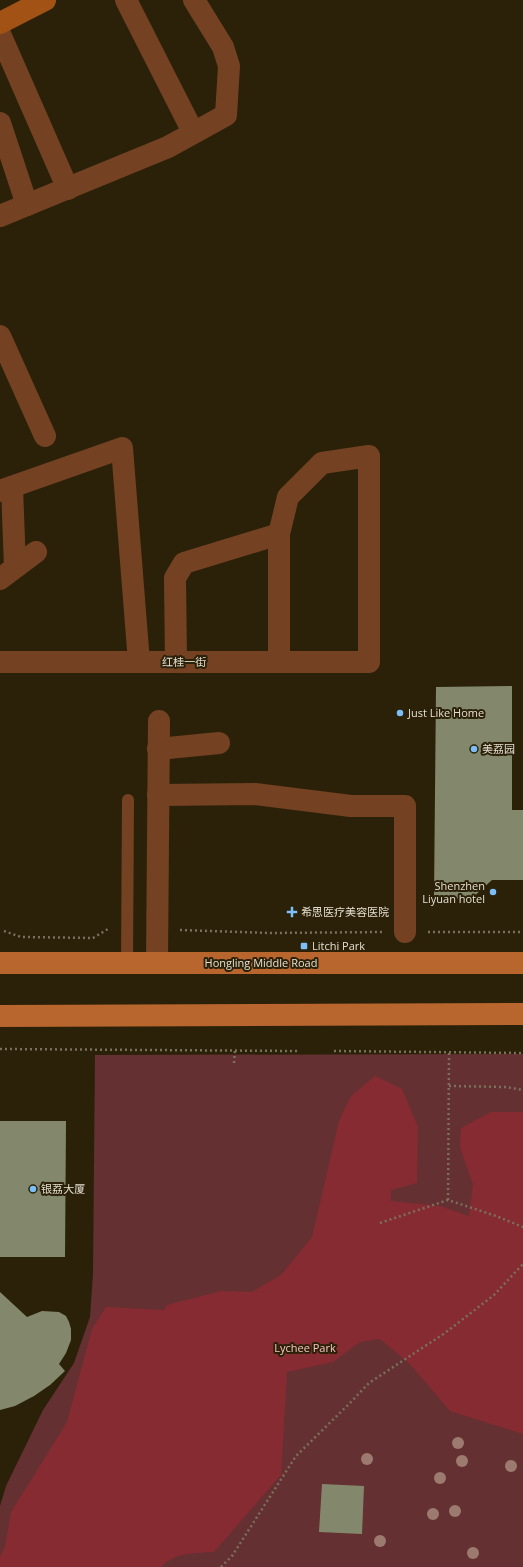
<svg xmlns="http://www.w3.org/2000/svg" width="523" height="1567" viewBox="0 0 523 1567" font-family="'Open Sans','Noto Sans SC',sans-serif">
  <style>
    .green { fill: #653032 }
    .forest { fill: #862b32 }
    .building { fill: #83886c }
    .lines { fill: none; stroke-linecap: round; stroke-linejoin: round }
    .path { stroke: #7a715d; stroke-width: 2.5; stroke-dasharray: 2 3; stroke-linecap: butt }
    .lane { stroke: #744222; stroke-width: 12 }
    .street { stroke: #744222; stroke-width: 22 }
    .secondary { stroke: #a25215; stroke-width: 22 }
    .primary { stroke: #b8662e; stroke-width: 22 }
    .tree { fill: #9c7a6f }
    .poi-dot { fill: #7bbef8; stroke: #2b2109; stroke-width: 1.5 }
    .labels { text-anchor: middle; stroke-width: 4; stroke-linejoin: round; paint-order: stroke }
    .street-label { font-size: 11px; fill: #e5ded0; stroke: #2b2109 }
    .poi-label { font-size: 11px; fill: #e5ded0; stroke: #2b2109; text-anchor: start }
    .park-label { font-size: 11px; fill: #f9c3c2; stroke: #2b2109 }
  </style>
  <rect width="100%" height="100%" fill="#2b2109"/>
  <polygon class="green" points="523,1054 523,1567 0,1567 0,1506 6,1486 43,1410 74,1363 90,1317 93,1274 95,1055"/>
  <path class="forest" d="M 375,1076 L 402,1089 L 418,1127 L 417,1183 L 391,1190 L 391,1201 L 440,1206 L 469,1216 L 473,1185 L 460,1147 L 461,1128 L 491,1112 L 523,1112 L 523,1434 L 450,1411 L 410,1364 L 380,1339 L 360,1342 L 333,1362 L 287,1372 L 281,1475 L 214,1552 C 195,1553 175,1552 161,1567 L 0,1567 L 0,1557 L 5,1547 L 11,1512 L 67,1422 L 92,1329 L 106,1307 L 164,1310 L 167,1305 L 221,1291 L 252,1292 L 281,1275 L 312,1237 L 339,1121 L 351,1096 Z"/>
  <g class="building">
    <polygon points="512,686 512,810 523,810 523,880 492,880 471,899 434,898 436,687"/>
    <polygon points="0,1121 66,1121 65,1257 0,1257"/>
    <polygon points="0,1292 27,1317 42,1311 59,1312 66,1316 69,1322 71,1329 71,1340 66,1353 59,1364 65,1371 50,1385 34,1396 15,1406 0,1410"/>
    <polygon points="322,1484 364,1486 362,1534 319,1532"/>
  </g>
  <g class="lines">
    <g class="path">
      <polyline points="180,930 269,933 383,932"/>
      <polyline points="4,931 21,937 93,938 108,929"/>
      <polyline points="428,932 523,932"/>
      <polyline points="0,1049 297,1051"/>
      <polyline points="334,1051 523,1053"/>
      <polyline points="234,1063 235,1050"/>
      <polyline points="449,1086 506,1087 523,1090"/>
      <polyline points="448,1200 449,1053"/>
      <polyline points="380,1223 448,1200 496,1216 523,1227"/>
      <polyline points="221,1567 232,1556 296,1456 349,1404 369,1383 445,1333 494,1295 523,1264"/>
    </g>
    <polyline class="lane" points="127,963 128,800"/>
    <g class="street">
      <polyline points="126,0 193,132"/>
      <polyline points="0,34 68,189"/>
      <polyline points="0,123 27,205"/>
      <polyline points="0,216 168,147 226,115 229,66 223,47 194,0"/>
      <polyline points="0,336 45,436"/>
      <polyline points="12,487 15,567"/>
      <polyline points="0,491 122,448 139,662"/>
      <polyline points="0,579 36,552"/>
      <polyline points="0,662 369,662 369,456 322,463 288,497 279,534 279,662"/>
      <polyline points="176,662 175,578 184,563 279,534"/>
      <polyline points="158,749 219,743"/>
      <polyline points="158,795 255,794 351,806 405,806 405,932"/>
      <polyline points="157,963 159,721"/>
    </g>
    <polyline class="secondary" points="0,23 45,0"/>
    <g class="primary">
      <polyline points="0,963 523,963"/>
      <polyline points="0,1016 523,1014"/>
    </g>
  </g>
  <g class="tree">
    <circle cx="458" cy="1443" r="6"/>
    <circle cx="367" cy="1459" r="6"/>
    <circle cx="462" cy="1461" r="6"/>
    <circle cx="511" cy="1466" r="6"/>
    <circle cx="440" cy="1478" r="6"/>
    <circle cx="455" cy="1511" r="6"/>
    <circle cx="433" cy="1514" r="6"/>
    <circle cx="380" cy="1541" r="6"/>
    <circle cx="473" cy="1553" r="6"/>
  </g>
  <g class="poi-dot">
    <circle cx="400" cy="713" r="4"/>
    <circle cx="474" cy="749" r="4"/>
    <circle cx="493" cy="892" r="4"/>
    <path d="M290 906h4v4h4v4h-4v4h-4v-4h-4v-4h4z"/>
    <rect x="300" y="942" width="8" height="8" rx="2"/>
    <circle cx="33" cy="1189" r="4"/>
  </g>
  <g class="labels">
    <g class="street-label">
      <text x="184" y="666">红桂一街</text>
      <text x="261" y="967">Hongling Middle Road</text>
    </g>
    <g class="poi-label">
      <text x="408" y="717">Just Like Home</text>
      <text x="482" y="753">美荔园</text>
      <text x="485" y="890" text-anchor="end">Shenzhen<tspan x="485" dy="13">Liyuan hotel</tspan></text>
      <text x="301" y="916">希思医疗美容医院</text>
      <text x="312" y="950">Litchi Park</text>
      <text x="41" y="1193">银荔大厦</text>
    </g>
    <g class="park-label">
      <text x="305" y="1352">Lychee Park</text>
    </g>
  </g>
</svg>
